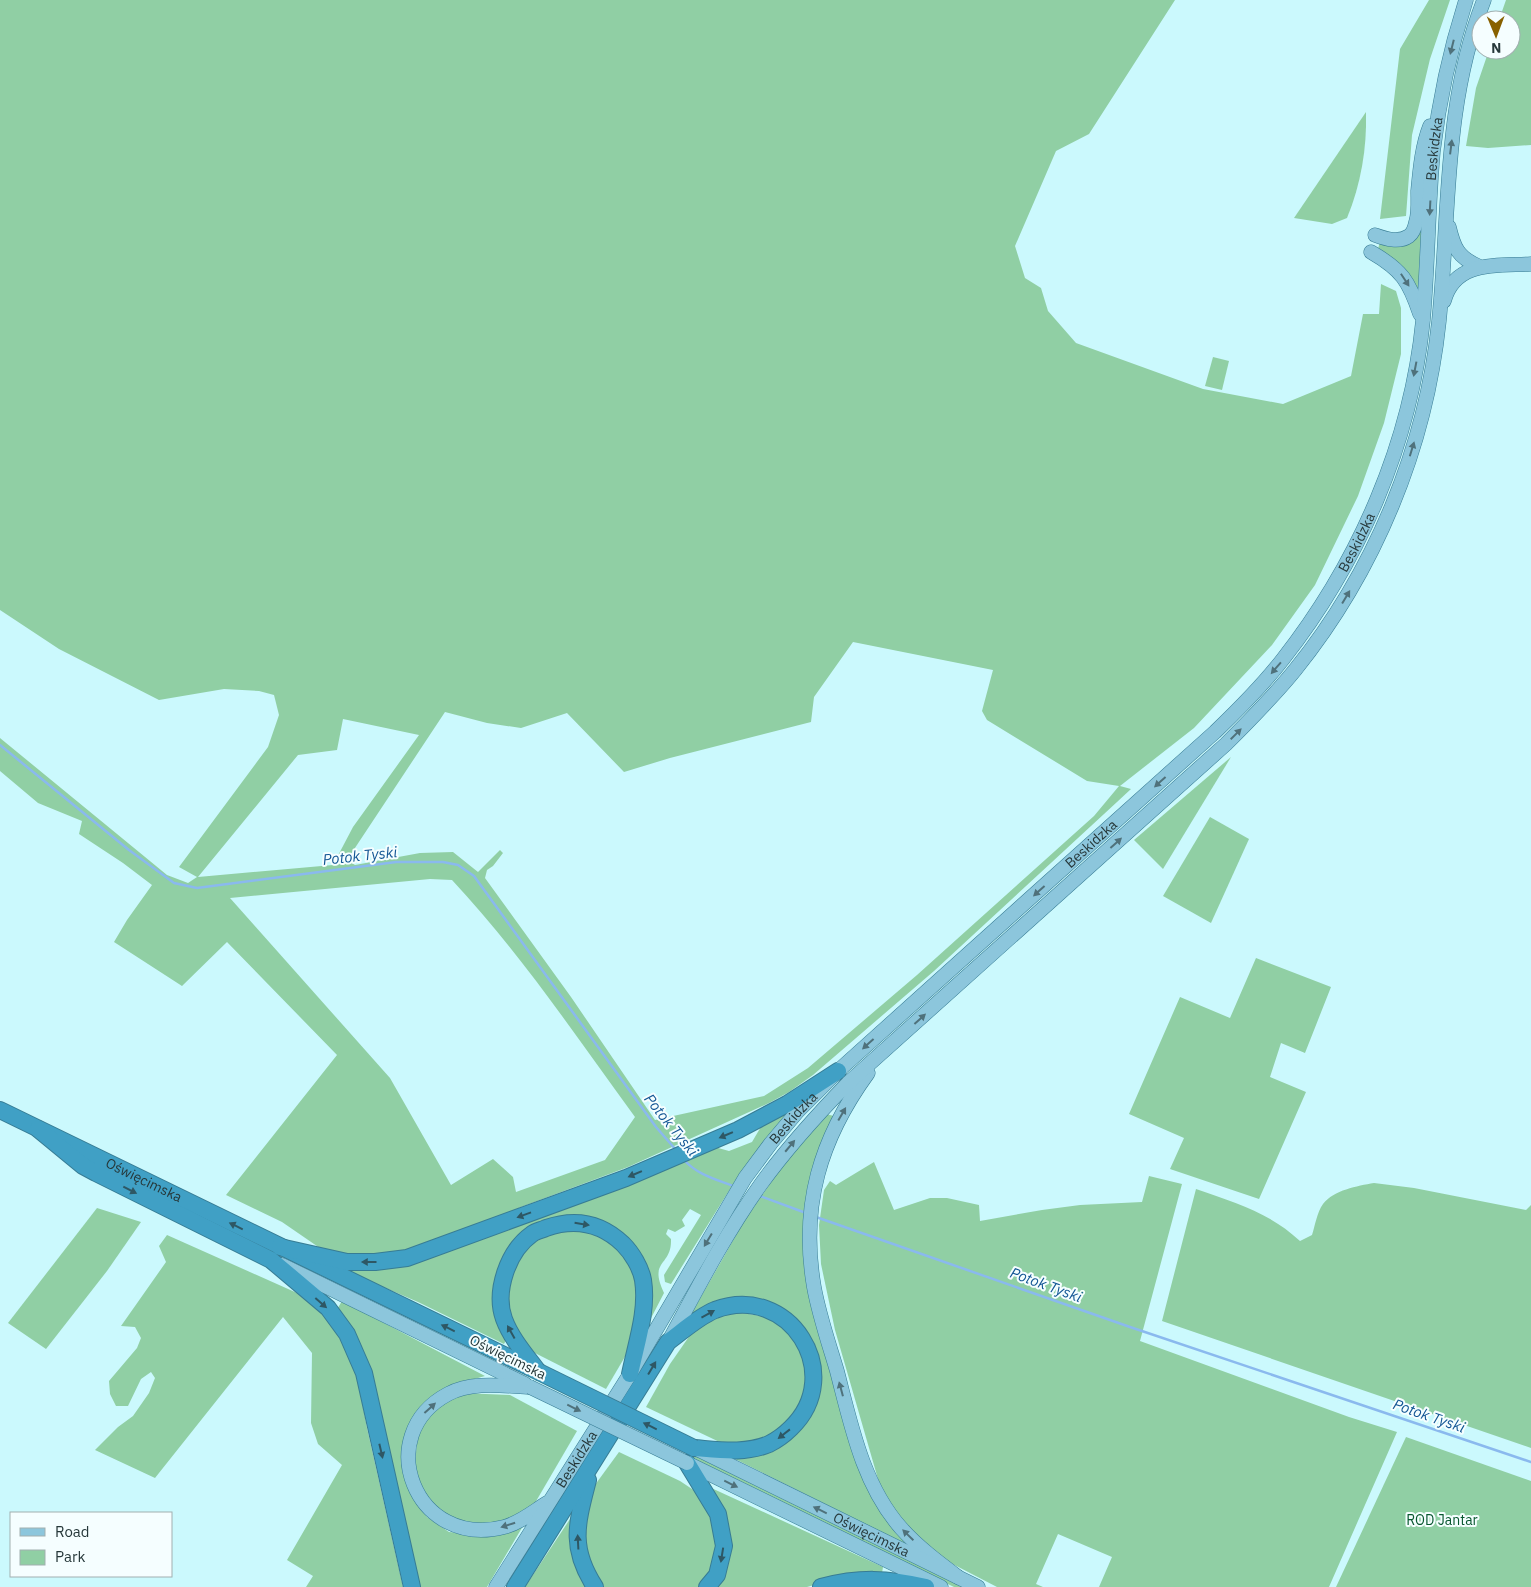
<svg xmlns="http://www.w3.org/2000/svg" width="1531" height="1587" viewBox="0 0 1531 1587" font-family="'IBM Plex Sans',sans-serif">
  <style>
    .green { fill: #90cfa4; fill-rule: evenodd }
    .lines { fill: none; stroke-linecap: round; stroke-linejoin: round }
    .stream { stroke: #8ab9ee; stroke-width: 2.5 }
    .primary-casing { stroke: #377c94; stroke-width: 15 }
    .highway-casing { stroke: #377c94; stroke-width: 18 }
    .primary { stroke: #8cc6dc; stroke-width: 14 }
    .highway { stroke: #40a0c5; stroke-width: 16 }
    .primary-bridge-casing { stroke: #377c94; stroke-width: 15; stroke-linecap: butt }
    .highway-bridge-casing { stroke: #377c94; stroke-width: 18; stroke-linecap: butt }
    .primary-bridge { stroke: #8cc6dc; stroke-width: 14 }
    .highway-bridge { stroke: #40a0c5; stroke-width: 16 }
    .oneway { fill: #4f717b }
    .oneway2 { fill: #2e5764 }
    .labels { text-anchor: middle; stroke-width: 4; stroke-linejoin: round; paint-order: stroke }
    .street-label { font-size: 14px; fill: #26383a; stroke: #f5feff }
    .park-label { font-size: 14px; fill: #08572f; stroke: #f5feff }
    .water-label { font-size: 15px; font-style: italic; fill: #115594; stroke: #f5feff }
  </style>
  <rect width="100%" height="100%" fill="#cbf9fd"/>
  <g class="green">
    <path d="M 0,0 L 1175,0 L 1089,134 L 1056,151 L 1015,246 L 1025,278 L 1041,288 L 1048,311 L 1076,343 L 1203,389 L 1283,404 L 1351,376 L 1363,314 L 1379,314 L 1381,284 L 1396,291 L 1401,308 L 1401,354 L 1384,423 L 1358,496 L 1315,585 L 1272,645 L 1194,728 L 1120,786 L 1131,789 L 1117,802 L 934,971 L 813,1075 L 789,1092 L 769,1103 L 628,1167 L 521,1207 L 460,1235 L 407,1254 L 330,1255 L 282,1222 L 226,1195 L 337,1055 L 227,942 L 182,986 L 114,942 L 127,920 L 152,885 L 123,863 L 79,834 L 82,821 L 38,803 L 0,771 L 0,738 L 167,875 L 188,883 L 197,877 L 179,867 L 268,747 L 279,715 L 274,695 L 259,691 L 224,689 L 159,700 L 59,649 L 0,610 ZM 853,642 L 993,670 L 982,711 L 987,720 L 1087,781 L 1119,786 L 1094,816 L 917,975 L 808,1068 L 764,1096 L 655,1120 L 571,997 L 485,878 L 487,870 L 493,866 L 503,853 L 500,850 L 478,872 L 453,852 L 420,853 L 355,865 L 347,860 L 445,712 L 487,723 L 521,728 L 567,713 L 624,772 L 670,758 L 811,722 L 814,697 ZM 343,719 L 419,735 L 353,827 L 333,865 L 198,877 L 298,755 L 337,750 ZM 430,879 L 452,880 C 520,953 576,1036 635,1117 L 605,1160 L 516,1192 L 513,1177 L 493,1159 L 451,1185 L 390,1078 L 230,898 Z"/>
    <polygon points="1429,0 1450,0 1430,59 1412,135 1406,216 1380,219 1400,49"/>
    <polygon points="1506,0 1531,0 1531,145 1488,148 1466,146 1476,88 1489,50 1511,50 1511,20 1499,20"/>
    <path d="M 1366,112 C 1367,148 1361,184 1347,218 L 1332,224 L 1294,218 Z"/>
    <polygon points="1423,224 1419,291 1416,291 1377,252 1380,242"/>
    <polygon points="1213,357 1229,361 1222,390 1205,386"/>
    <polygon points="1231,757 1163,869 1134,840"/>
    <polygon points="1210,817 1249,839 1211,923 1163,896"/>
    <polygon points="1256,958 1331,987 1305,1053 1281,1043 1270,1077 1306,1092 1259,1199 1170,1169 1184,1138 1129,1114 1180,997 1230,1018"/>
    <path d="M 791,1110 L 735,1181 L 671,1284 L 665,1282 L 664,1275 L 701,1215 L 690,1209 L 682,1220 L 685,1226 L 675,1232 L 668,1229 L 666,1234 L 671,1239 C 672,1267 648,1259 664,1293 L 649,1322 L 646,1267 L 583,1218 L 508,1252 L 507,1338 L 504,1344 L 418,1302 L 323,1261 L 383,1265 L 711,1146 L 729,1151 L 752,1142 L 762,1125 Z"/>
    <polygon points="826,1114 834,1116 804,1243 884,1514 907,1545 731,1457 808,1419 803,1331 746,1300 689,1318 743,1223 794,1149"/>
    <polygon points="874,1162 894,1210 930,1198 947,1198 979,1205 980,1221 1042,1210 1080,1205 1142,1202 1149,1176 1182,1184 1140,1341 1349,1417 1397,1432 1329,1587 1099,1587 1112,1557 1058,1534 1036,1584 1043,1587 997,1587 941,1558 917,1538 896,1512 880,1486 835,1330 821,1264 819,1225 824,1190 830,1181 836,1185"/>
    <path d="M 1374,1183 L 1414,1188 L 1526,1210 L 1531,1205 L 1531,1448 L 1162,1321 L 1196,1189 C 1235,1203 1269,1212 1300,1241 L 1312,1235 C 1315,1226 1317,1212 1323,1204 C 1334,1190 1357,1186 1374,1183 Z"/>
    <polygon points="97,1208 141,1222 107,1271 46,1349 8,1323"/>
    <polygon points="566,1229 595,1231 617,1245 639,1280 635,1328 626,1355 606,1389 531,1351 514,1332 507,1308 507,1281 520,1253 541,1235"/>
    <polygon points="167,1235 306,1297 323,1315 344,1344 357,1375 367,1428 403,1587 306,1587 313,1576 287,1560 342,1465 318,1444 311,1423 312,1353 283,1317 155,1478 95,1450 118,1427 133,1416 149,1393 155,1378 151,1372 141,1379 128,1406 116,1406 110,1394 109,1381 137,1348 141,1338 135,1327 121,1326 166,1262 159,1246"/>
    <polygon points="342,1301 485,1376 464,1382 415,1416 412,1493 427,1517 449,1532 486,1536 523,1526 487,1587 416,1587 398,1498 336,1311"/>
    <polygon points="730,1311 780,1319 809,1363 803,1407 771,1439 730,1447 646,1407 670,1364 695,1328"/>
    <polygon points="461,1393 510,1395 577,1431 535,1503 517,1516 491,1525 464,1524 436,1508 424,1492 414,1470 419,1427 437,1406"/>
    <polygon points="1406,1437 1531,1481 1531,1587 1336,1587"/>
    <polygon points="619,1452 680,1481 695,1491 709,1508 719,1549 714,1570 701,1587 601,1587 582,1553 582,1526 592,1489"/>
    <polygon points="692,1454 966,1587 954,1587 689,1458"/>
    <polygon points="707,1486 883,1567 882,1573 835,1579 807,1587 712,1587 723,1574"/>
    <polygon points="572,1516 588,1587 525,1587"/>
  </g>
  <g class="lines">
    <g class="stream">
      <polyline points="0,745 129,850 174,883 197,888 396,862 443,862 458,865 474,876 656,1127 676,1150"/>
      <path d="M 684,1160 C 698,1175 715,1179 733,1186"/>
      <polyline points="760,1196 806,1213"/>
      <polyline points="816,1217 1130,1327 1531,1462"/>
    </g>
    <g class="primary-casing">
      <g id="primary">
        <path d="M 1449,227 C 1454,248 1458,257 1478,266"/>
        <path d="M 1375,235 C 1386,239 1399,243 1409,236 C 1413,233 1415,227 1416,222 C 1419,213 1418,201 1418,191 C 1420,170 1422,146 1430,126"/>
        <path d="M 1371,252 C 1402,270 1409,281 1420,314"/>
        <path d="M 1444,301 C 1455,260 1497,266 1531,264"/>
        <path d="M 868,1073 C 820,1139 800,1206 814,1287 C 819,1315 829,1344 837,1371 C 851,1425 863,1485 901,1528 C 918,1547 938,1562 958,1577"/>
        <polyline points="282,1265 525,1384"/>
        <path d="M 670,1339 C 698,1287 726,1233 761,1184 C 787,1148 817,1115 848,1083 L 1226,744 C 1250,720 1274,696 1295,670 C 1375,571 1426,447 1439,321 C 1450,212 1443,105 1484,0"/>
        <path d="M 530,1387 C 504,1386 472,1381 448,1394 C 371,1435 415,1550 504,1527 C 520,1523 534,1511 547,1503"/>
        <path id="s1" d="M 699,1450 L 978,1587"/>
        <polyline points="687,1463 941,1587"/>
        <path id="s2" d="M 496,1587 L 630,1374 L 745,1178 L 771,1143 L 798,1111 L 838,1071 L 1215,732 C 1239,709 1263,685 1283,659 C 1359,562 1411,443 1423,320 C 1428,264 1428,208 1433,152 C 1439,100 1450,50 1466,0"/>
      </g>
    </g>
    <g class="highway-casing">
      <g id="highway">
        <path id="s3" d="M 0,1110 L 539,1372"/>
        <polyline points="38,1129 83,1166 96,1173 271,1260 328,1308 347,1334 364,1373 412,1587"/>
        <polyline points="280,1247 347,1262 375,1262 407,1258 626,1178 738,1130 787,1104 838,1071"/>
        <path d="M 537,1370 C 525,1354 511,1338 504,1319 C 494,1291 508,1251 532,1234 C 536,1231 542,1230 546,1228 C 575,1218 601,1223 623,1244 C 632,1253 641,1268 643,1280 C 648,1311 636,1344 630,1374"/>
        <polyline points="687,1463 718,1514 724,1546 717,1575 707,1587"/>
        <path d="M 588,1480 C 577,1523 569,1547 595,1587"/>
        <path d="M 515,1587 L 668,1342 C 683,1331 698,1317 715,1310 C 789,1282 847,1374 791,1428 C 785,1434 777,1440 769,1444 C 745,1454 720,1450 694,1448"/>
        <path d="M 821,1587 C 859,1577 888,1578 926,1587"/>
      </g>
    </g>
    <use href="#primary" class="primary"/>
    <use href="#highway" class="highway"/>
    <g class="primary-bridge-casing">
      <polyline id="primary-bridge" points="530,1387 687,1463"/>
    </g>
    <g class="highway-bridge-casing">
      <polyline id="highway-bridge" points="539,1372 694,1448"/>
    </g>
    <use href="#primary-bridge" class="primary-bridge"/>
    <use href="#highway-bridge" class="highway-bridge"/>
  </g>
  <defs><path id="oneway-solid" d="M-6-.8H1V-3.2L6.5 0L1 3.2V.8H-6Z" transform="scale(1.25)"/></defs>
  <g class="oneway">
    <use href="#oneway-solid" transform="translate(1452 47) rotate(104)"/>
    <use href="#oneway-solid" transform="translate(1451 147) rotate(-83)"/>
    <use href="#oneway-solid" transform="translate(1430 208) rotate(93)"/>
    <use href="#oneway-solid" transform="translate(1405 280) rotate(57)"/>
    <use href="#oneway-solid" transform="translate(1415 369) rotate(101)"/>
    <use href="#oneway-solid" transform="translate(1412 449) rotate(-73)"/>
    <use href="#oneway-solid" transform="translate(1346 597) rotate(-59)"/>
    <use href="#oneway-solid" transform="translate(1276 668) rotate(131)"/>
    <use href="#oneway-solid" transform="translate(1236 734) rotate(-45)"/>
    <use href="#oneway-solid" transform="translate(1160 782) rotate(138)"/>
    <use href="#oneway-solid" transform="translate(1116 843) rotate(-42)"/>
    <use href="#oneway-solid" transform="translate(1039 891) rotate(138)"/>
    <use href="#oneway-solid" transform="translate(920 1019) rotate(-42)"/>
    <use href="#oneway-solid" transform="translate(868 1044) rotate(138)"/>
    <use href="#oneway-solid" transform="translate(842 1114) rotate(-60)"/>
    <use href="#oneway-solid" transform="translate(790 1146) rotate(-50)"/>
    <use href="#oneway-solid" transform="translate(708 1240) rotate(121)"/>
    <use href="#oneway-solid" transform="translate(841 1389) rotate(-105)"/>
    <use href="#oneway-solid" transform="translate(430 1408) rotate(-42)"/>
    <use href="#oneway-solid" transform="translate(574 1408) rotate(26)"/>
    <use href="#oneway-solid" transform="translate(731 1484) rotate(26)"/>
    <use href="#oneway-solid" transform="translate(820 1510) rotate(-154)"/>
    <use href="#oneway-solid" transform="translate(508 1525) rotate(162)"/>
    <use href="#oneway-solid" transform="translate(908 1535) rotate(-136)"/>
  </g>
  <g class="oneway2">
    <use href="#oneway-solid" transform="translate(726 1135) rotate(157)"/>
    <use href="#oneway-solid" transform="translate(635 1174) rotate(157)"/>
    <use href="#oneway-solid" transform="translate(130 1190) rotate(27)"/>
    <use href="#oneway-solid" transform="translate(524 1215) rotate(160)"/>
    <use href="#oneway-solid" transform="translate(582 1224) rotate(9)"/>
    <use href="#oneway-solid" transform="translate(236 1226) rotate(-154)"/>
    <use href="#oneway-solid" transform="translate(369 1262) rotate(180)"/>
    <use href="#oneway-solid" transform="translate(321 1303) rotate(41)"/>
    <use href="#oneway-solid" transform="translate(708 1314) rotate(-29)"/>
    <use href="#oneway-solid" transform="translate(448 1328) rotate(-154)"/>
    <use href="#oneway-solid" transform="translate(511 1332) rotate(-119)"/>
    <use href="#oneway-solid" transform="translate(652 1368) rotate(-59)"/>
    <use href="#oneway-solid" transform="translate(650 1426) rotate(-154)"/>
    <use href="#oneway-solid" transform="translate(784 1434) rotate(142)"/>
    <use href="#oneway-solid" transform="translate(381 1451) rotate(77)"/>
    <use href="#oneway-solid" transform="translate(578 1542) rotate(-93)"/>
    <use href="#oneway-solid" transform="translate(722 1555) rotate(99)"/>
  </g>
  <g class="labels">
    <g class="street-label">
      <text dy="5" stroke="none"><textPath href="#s2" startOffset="1771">Beskidzka</textPath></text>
      <text dy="5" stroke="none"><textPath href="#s2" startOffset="1366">Beskidzka</textPath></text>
      <text dy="5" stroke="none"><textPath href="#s2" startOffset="961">Beskidzka</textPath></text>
      <text dy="5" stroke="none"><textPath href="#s2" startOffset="556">Beskidzka</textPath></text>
      <text dy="5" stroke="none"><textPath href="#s3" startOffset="160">Oświęcimska</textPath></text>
      <text transform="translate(508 1357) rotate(26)" y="5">Oświęcimska</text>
      <text dy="5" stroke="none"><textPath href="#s2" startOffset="151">Beskidzka</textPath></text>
      <text dy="5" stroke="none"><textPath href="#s1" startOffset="192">Oświęcimska</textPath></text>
    </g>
    <g class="park-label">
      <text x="1442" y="1525">ROD Jantar</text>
    </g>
    <g class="water-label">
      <text transform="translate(360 856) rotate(-6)" y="5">Potok Tyski</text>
      <text transform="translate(671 1125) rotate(51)" y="5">Potok Tyski</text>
      <text transform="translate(1046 1285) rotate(20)" y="5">Potok Tyski</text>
      <text transform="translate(1429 1416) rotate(19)" y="5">Potok Tyski</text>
    </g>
  </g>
  <rect x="10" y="1512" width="162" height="65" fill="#f5feff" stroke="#a2afb0"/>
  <rect x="20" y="1528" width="25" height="8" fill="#8cc6dc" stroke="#a2afb0"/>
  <text x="55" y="1537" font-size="15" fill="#26383a">Road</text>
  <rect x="20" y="1550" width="25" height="15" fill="#90cfa4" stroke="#a2afb0"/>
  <text x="55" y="1562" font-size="15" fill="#26383a">Park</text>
  <g transform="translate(1496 35) rotate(179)"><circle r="24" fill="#f5feff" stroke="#a2afb0"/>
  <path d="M0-4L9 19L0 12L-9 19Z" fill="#886100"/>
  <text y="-8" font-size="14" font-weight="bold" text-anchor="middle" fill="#26383a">N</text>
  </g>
</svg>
